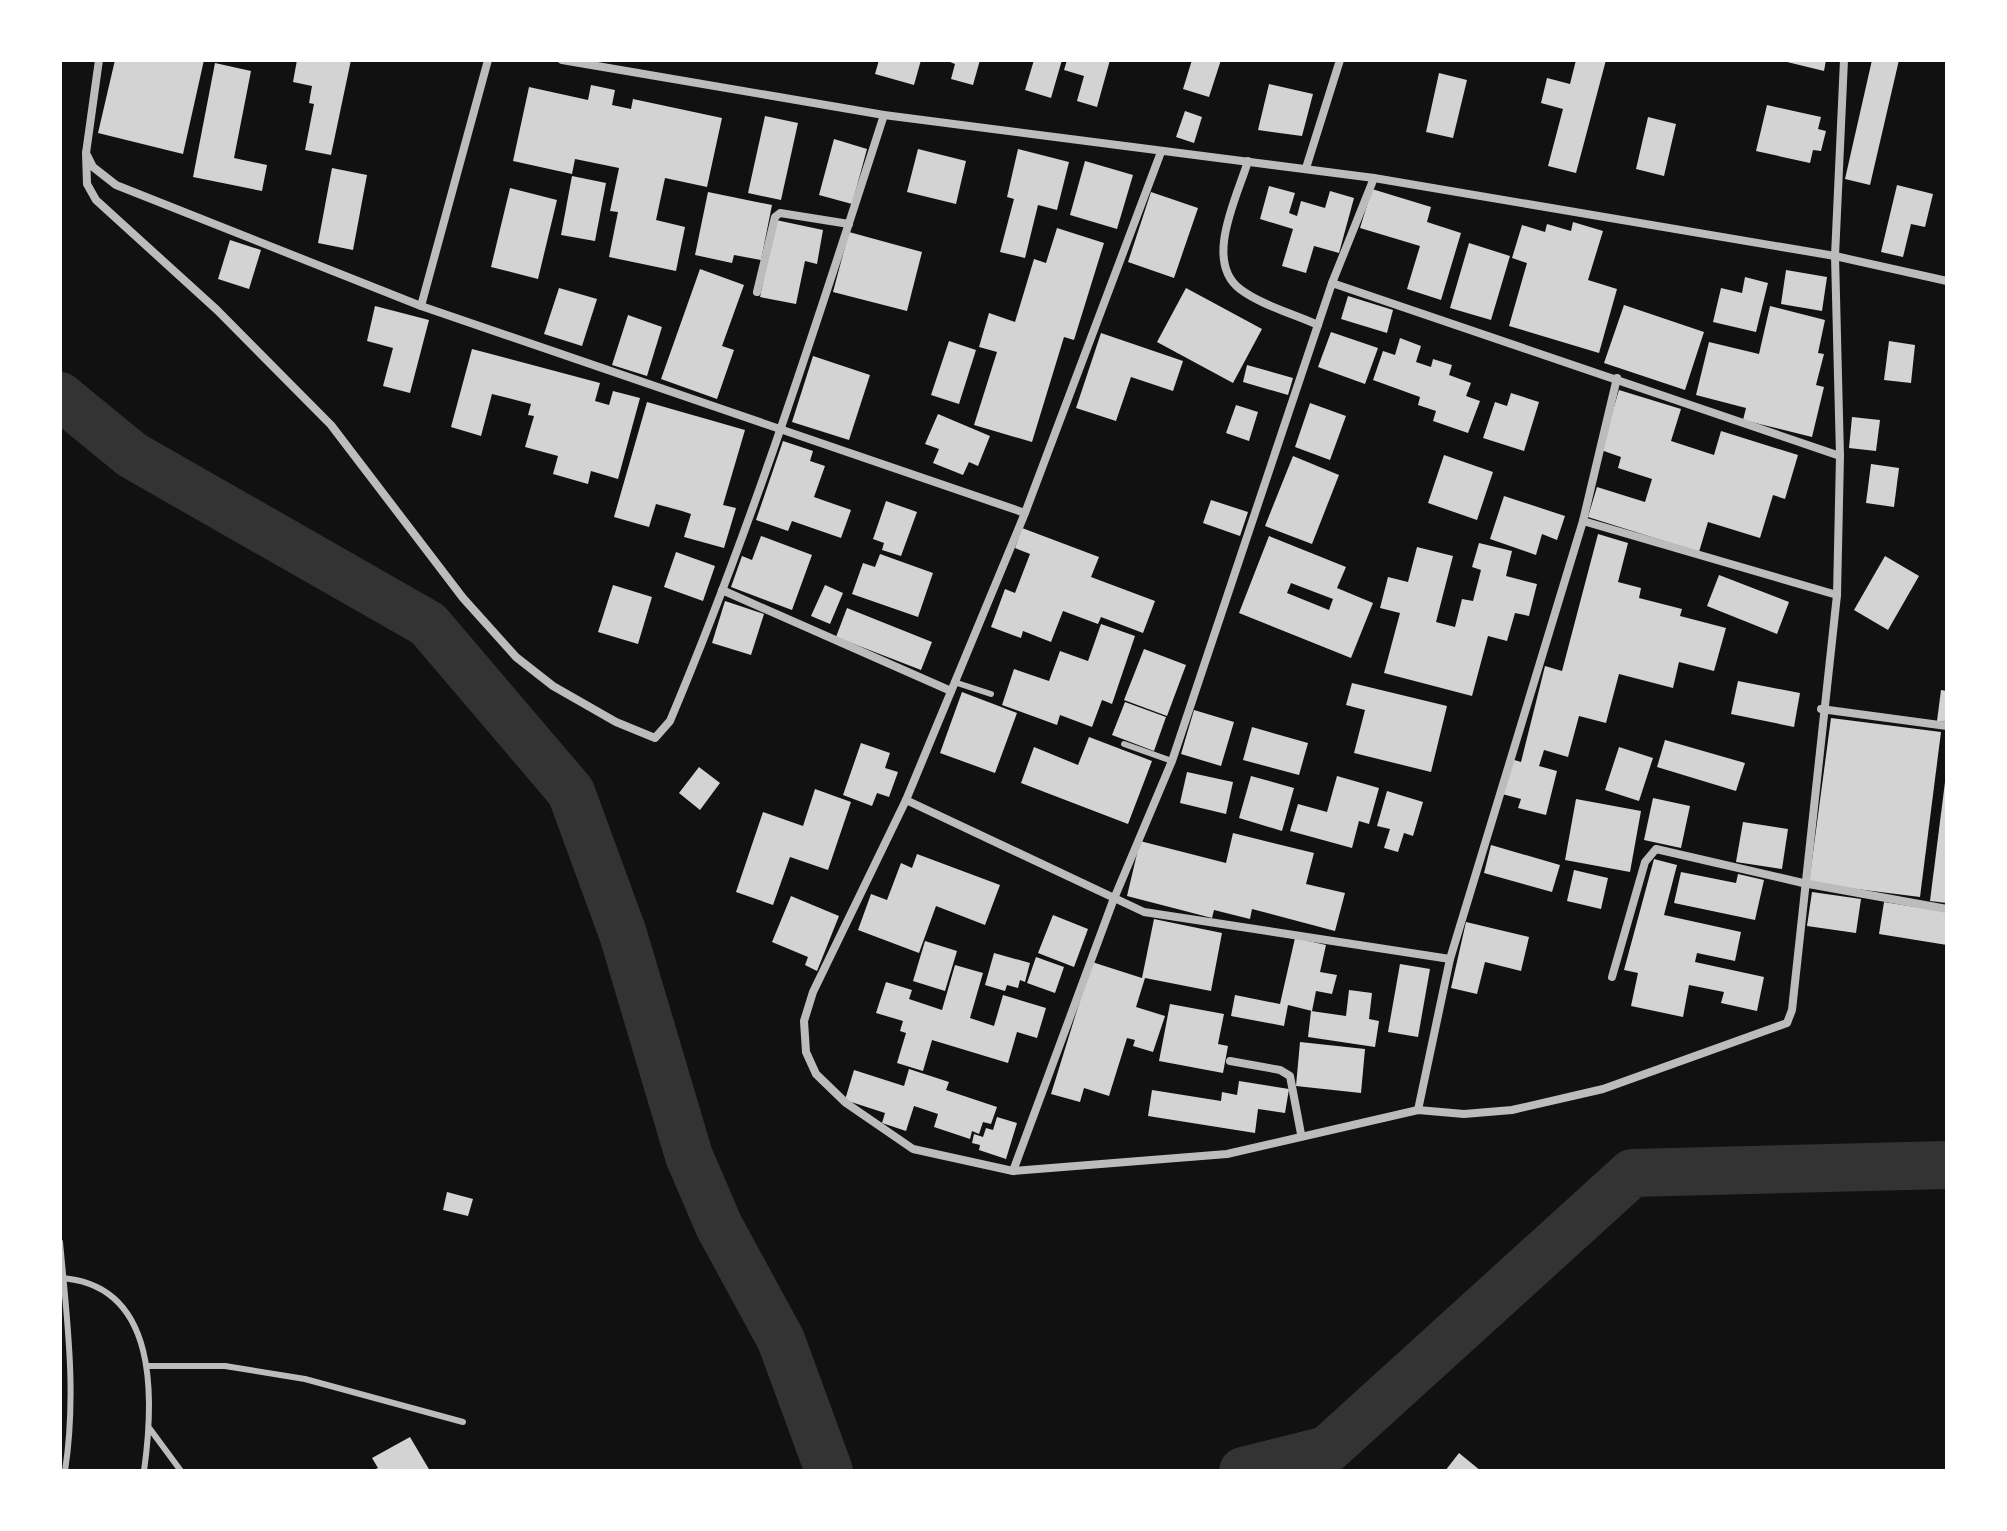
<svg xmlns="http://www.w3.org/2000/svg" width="2007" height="1531" viewBox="0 0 2007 1531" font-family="Arial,sans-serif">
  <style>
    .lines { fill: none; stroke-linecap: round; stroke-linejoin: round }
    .river { stroke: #333; stroke-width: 48 }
    .building { fill: #d3d3d3; fill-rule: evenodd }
    .service { stroke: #bcbcbc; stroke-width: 6 }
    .minor { stroke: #bcbcbc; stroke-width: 8 }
  </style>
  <rect width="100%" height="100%" fill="#111"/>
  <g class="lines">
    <g class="river">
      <polyline points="60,396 132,455 428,624 571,792 623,934 689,1156 719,1226 781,1340 829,1471"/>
      <polyline points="1243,1471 1327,1450 1632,1173 1947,1165"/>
    </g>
  </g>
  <g class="building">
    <polygon points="115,60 204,60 183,154 98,133"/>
    <polygon points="297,60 351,60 331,155 305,150 314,104 309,103 312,86 293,82"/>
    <polygon points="879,60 921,60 914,85 875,74"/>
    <polygon points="945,60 980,60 973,85 951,79 955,64"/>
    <polygon points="1034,60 1062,60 1051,98 1025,90"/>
    <polygon points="1067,60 1110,60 1097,107 1077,101 1084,76 1064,70"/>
    <polygon points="1192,60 1221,60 1209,97 1183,89"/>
    <polygon points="1576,60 1606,60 1576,173 1548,166 1563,109 1541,103 1547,78 1570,84"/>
    <polygon points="1779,60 1826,60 1824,71"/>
    <polygon points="1872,60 1899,60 1870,185 1845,179"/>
    <polygon points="215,63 251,71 234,158 267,165 262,191 193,177"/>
    <polygon points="1439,73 1467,80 1453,138 1426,132"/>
    <polygon points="1269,84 1313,94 1302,136 1258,130"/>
    <polygon points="591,85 615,90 612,105 631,109 633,99 722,118 707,187 665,178 656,220 685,227 676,271 609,257 618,212 610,211 619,168 575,159 572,174 513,161 529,87 588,100"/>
    <polygon points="1767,105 1821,117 1818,129 1826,131 1821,151 1813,150 1810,163 1756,151"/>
    <polygon points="1185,111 1202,117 1194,143 1176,137"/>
    <polygon points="765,116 798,123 781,200 748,193"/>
    <polygon points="1648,117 1676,124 1664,176 1636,169"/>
    <polygon points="834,139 867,149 852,204 819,195"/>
    <polygon points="918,149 966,161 956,204 907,192"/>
    <polygon points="1018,149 1069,162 1057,210 1038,205 1025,258 1000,252 1014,199 1007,197"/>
    <polygon points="1085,161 1133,175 1117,229 1070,215"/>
    <polygon points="332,168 367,175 353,250 318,243"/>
    <polygon points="572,176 606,183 595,241 561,235"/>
    <polygon points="1897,185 1933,194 1925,227 1911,224 1903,257 1881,252"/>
    <polygon points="1269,186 1295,193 1289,213 1297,216 1301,201 1325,208 1330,191 1354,198 1339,253 1314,246 1306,273 1282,266 1293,229 1260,219"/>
    <polygon points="510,188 557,200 538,279 491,267"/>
    <polygon points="1372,189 1431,207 1427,222 1461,233 1441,300 1407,289 1420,246 1360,228"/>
    <polygon points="708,192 772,205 761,260 734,255 732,263 695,255"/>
    <polygon points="1151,192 1198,208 1174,278 1128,262"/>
    <polygon points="776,220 823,230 817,264 805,261 796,304 760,297"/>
    <polygon points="1573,222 1603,231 1588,280 1617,289 1599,353 1509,326 1527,263 1512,258 1522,225 1545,232 1547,224 1571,231"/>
    <polygon points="1057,228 1104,243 1074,340 1064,337 1032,442 974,425 997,352 979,347 989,313 1015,322 1034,259 1046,263"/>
    <polygon points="849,232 922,252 907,311 833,292"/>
    <polygon points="230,240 261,250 249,289 218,279"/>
    <polygon points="1469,243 1510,256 1491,320 1450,308"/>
    <polygon points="700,269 744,285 722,346 734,350 717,399 661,379"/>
    <polygon points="1786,270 1827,277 1822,311 1781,304"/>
    <polygon points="1745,277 1768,283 1756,332 1713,322 1721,288 1742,293"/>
    <polygon points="559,288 597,299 582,346 544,334"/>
    <polygon points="1186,288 1262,329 1233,383 1157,342"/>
    <polygon points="1348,296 1393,310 1387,333 1341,319"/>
    <polygon points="1624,305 1704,332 1685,390 1604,363"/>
    <polygon points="375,306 429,320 410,393 383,386 393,348 367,341"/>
    <polygon points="1770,306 1825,320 1818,353 1824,354 1816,385 1824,387 1812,437 1743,420 1746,408 1696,395 1709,342 1759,354"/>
    <polygon points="628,315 662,327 647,376 612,365"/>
    <polygon points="1331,332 1378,348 1365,384 1318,367"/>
    <polygon points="1101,333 1183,361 1173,391 1131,377 1116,421 1076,408"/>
    <polygon points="1400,338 1421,346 1416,362 1431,367 1433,359 1452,365 1449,375 1471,383 1466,396 1480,401 1468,433 1433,421 1436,411 1418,405 1420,397 1373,380 1383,351 1395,355"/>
    <polygon points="949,341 976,350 959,404 931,395"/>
    <polygon points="1889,341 1915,345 1911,383 1884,380"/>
    <polygon points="472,349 600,383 595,401 609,405 613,391 640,398 618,479 591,471 588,484 553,474 558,456 525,447 534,416 528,415 531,404 492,394 481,436 451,427"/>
    <polygon points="813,356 870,375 849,440 792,422"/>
    <polygon points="1247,365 1293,378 1288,395 1243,382"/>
    <polygon points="1619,390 1681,409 1671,441 1714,455 1721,431 1798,455 1785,499 1773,495 1760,538 1708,522 1699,552 1588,517 1597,487 1645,502 1652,479 1618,468 1621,457 1601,450"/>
    <polygon points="1511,393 1539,402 1524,451 1483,438 1495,402 1507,406"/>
    <polygon points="647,402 745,430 723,505 736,508 724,548 684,537 691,514 682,511 656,504 649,527 614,517"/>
    <polygon points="1310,403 1346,416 1330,460 1295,447"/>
    <polygon points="1236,405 1258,412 1249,441 1226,433"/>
    <polygon points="938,414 990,436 978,466 969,462 963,475 933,463 939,449 925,444"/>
    <polygon points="1852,417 1880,420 1876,451 1849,448"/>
    <polygon points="783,441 813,451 810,461 825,466 814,497 851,510 841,538 792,521 788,531 756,520"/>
    <polygon points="1444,455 1493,472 1477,520 1428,503"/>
    <polygon points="1293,456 1339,475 1312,544 1265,526"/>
    <polygon points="1871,464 1899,468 1894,507 1866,503"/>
    <polygon points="1504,496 1565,516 1557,540 1542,534 1536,555 1490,539"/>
    <polygon points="1211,500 1248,512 1240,536 1203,523"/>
    <polygon points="886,501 917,512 901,556 882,550 884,543 873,539"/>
    <polygon points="1022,528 1099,557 1091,577 1155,601 1143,633 1101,617 1098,624 1063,611 1051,642 1023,631 1021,638 991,627 1005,589 1015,593 1030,554 1015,548"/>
    <polygon points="1598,534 1628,543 1618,582 1641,588 1639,598 1682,609 1680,616 1726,628 1714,671 1679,662 1673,688 1619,674 1606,723 1579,716 1568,757 1544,750 1539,766 1557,771 1546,815 1518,808 1521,799 1502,794 1511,759 1521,762 1545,666 1562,671"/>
    <polygon points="761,536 812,555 792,610 731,587 742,556 752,560"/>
    <path d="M 1269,536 L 1346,567 L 1337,588 L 1373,603 L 1351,658 L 1239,613 ZM 1291,583 L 1333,599 L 1329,610 L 1287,593 Z"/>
    <polygon points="1479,543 1512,551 1506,576 1537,584 1529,616 1515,613 1507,641 1488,636 1472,696 1384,673 1400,613 1380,608 1388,577 1408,582 1417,547 1453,556 1436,622 1455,627 1462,599 1473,601 1481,570 1472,567"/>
    <polygon points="676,552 715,566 703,601 664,587"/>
    <polygon points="880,554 933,573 918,617 852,594 863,563 875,567"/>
    <polygon points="1885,556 1919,576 1888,630 1854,610"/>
    <polygon points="1719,575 1789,602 1777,634 1707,606"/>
    <polygon points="613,585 652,597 638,644 598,632"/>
    <polygon points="825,585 843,593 830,624 811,616"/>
    <polygon points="725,601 764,614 751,655 712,643"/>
    <polygon points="847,608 932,642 921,670 836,637"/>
    <polygon points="1101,624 1135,636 1112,704 1102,700 1092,727 1060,715 1057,725 1002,705 1014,669 1049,681 1060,651 1088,661"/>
    <polygon points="1144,649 1186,665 1167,716 1124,700"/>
    <polygon points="1738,681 1800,693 1794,727 1731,714"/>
    <polygon points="1352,683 1447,706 1431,772 1354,753 1365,710 1346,705"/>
    <polygon points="1941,690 1947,691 1947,722 1937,721"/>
    <polygon points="962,692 1017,713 995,773 940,753"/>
    <polygon points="1125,702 1166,717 1154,751 1112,735"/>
    <polygon points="1194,710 1234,722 1221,766 1181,754"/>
    <polygon points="1831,718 1941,732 1920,897 1809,883"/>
    <polygon points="1252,727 1308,743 1299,775 1243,760"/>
    <polygon points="1089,737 1152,761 1128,824 1021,783 1034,747 1078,765"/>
    <polygon points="1665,740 1745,763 1736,791 1657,767"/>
    <polygon points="861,743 890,753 885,768 898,772 889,797 877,793 872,806 843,795"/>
    <polygon points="1619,747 1653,758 1639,801 1605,790"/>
    <polygon points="699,767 720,783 700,810 679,793"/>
    <polygon points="1187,772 1233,782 1226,814 1180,803"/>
    <polygon points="1251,776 1294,788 1282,831 1239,818"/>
    <polygon points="1337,776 1379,788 1369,824 1359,821 1352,848 1290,831 1298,804 1327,812"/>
    <polygon points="1945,782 1947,782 1947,903 1930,901"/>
    <polygon points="815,789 851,802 828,870 790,857 773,905 736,892 763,812 803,826"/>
    <polygon points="1387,791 1423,802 1413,836 1404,833 1398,852 1384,848 1390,829 1377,826"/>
    <polygon points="1653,798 1690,806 1681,848 1644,840"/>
    <polygon points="1576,799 1641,811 1630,872 1565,860"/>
    <polygon points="1743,822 1788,829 1782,869 1736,862"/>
    <polygon points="1233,833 1314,853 1306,884 1345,893 1335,931 1252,909 1250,919 1214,910 1212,918 1127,896 1140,841 1226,863"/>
    <polygon points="1491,845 1560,865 1552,892 1484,873"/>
    <polygon points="917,854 1000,885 985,925 936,906 919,953 858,930 871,894 887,900 901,863 912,868"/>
    <polygon points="1654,859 1677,865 1664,915 1741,932 1735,961 1697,953 1695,962 1764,977 1757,1011 1721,1003 1724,992 1689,985 1683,1017 1631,1006 1638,973 1624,970"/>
    <polygon points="1574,870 1608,878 1601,909 1567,901"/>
    <polygon points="1681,872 1736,883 1738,874 1764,880 1755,920 1674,903"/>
    <polygon points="1812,892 1861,899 1856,933 1807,926"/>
    <polygon points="791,896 839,916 817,971 805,965 808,957 772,942"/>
    <polygon points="1884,902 1947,912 1947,945 1879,934"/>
    <polygon points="1053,915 1088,929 1074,967 1038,953"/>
    <polygon points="1154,919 1222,933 1211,991 1145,978 1136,1007 1165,1016 1153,1052 1133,1046 1135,1040 1127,1038 1109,1096 1084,1088 1080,1102 1051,1094 1092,962 1142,978"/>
    <polygon points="1466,922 1529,937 1521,971 1485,962 1477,994 1451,988"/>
    <polygon points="1295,938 1326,945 1320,972 1337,975 1332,994 1316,991 1312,1011 1288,1005 1284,1026 1231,1016 1235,995 1280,1004"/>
    <polygon points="925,941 957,951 945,991 913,981"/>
    <polygon points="994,953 1030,963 1025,982 1020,980 1018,988 1007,985 1005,991 985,985"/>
    <polygon points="1036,957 1064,967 1055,993 1027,983"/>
    <polygon points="1400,964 1430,969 1418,1037 1388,1032"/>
    <polygon points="955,965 983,973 970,1018 994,1026 1003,995 1046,1008 1037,1038 1017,1032 1008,1063 932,1040 923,1071 897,1063 906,1033 900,1031 903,1021 876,1013 886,982 912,990 909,999 942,1010"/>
    <polygon points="1349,990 1372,993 1369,1019 1379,1021 1375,1047 1308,1037 1311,1011 1346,1016"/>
    <polygon points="1170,1004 1224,1014 1218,1044 1228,1046 1223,1073 1159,1061"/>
    <polygon points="1300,1042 1365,1049 1361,1093 1296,1086"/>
    <polygon points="909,1069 949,1082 946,1090 997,1107 991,1124 983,1122 979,1134 972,1131 970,1139 934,1127 938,1114 914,1106 906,1131 882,1123 885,1113 845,1100 854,1070 904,1086"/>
    <polygon points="1239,1081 1289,1089 1285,1113 1258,1109 1255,1133 1148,1116 1152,1090 1221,1101 1222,1092 1237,1095"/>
    <polygon points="997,1117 1017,1123 1006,1159 979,1150 980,1145 972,1143 974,1134 983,1137 986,1128 993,1130"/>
    <polygon points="447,1192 473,1199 468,1216 443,1210"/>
    <polygon points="410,1437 430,1471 371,1471 378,1468 372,1458"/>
    <polygon points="1459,1453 1481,1471 1445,1471"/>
  </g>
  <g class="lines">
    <g class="service">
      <polyline points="954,682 991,694"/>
      <polyline points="1124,744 1172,761"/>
      <path d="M 60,1242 C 67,1319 77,1394 65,1471"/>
      <path d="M 60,1278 C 159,1284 154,1399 144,1471"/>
      <polyline points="148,1366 225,1366 305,1379 463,1422"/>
      <polyline points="150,1429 181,1471"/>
    </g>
    <g class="minor">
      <polyline points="99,60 86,153 93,167 116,185 421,306 1025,513"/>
      <polyline points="562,60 884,115 1374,178 1835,256 1947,281"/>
      <polyline points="1161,152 1025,513 906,800 813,992 804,1021 806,1052 816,1074 846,1103 913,1149 1013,1171 1227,1154 1418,1110 1464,1114 1512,1110 1603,1089 1787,1023 1792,1010 1837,595 1840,456 1835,256 1844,60"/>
      <path d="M 86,153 L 87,184 L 96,200 L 217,310 L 331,425 L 463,598 L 516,657 L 553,686 L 616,722 L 655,738 L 670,721 C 753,524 818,319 884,115"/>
      <path d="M 1248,161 C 1238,195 1203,261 1240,289 C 1261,305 1294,314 1318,325"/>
      <polyline points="1306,168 1340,60"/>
      <polyline points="1332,283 1840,456"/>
      <polyline points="757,292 775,217 780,213 849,224"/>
      <polyline points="421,306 488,60"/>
      <polyline points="1583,521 1837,595"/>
      <polyline points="722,590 951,691"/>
      <polyline points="1821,709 1947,726"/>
      <polyline points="906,800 1144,912 1450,959"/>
      <polyline points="1612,977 1645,862 1656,849 1803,883 1947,909"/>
      <polyline points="1230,1061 1280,1070 1290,1076 1301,1134"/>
      <polyline points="1418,1110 1450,959 1583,521 1617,378"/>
      <polyline points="1013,1171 1113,901 1172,761 1332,283 1374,178"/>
    </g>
  </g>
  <rect width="2007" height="1531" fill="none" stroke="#ffffff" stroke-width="124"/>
</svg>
